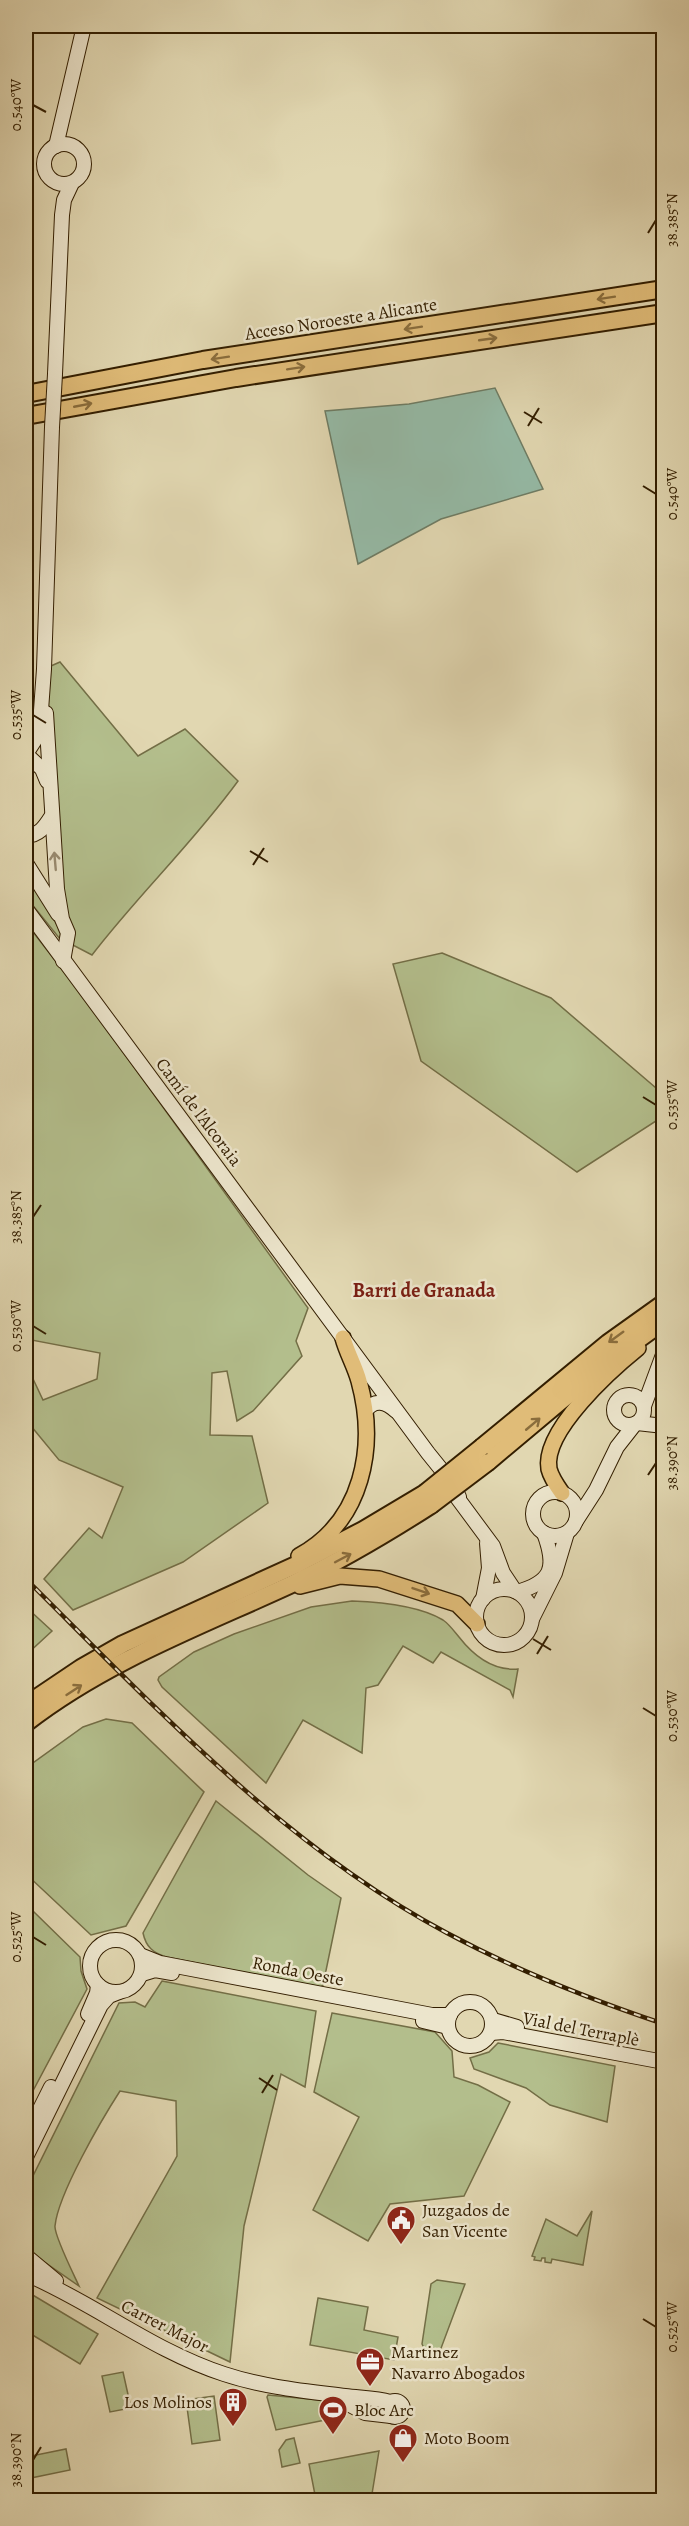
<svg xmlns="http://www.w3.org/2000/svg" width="689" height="2526" viewBox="0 0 689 2526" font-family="Alegreya,serif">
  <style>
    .green { fill: #b3be8c; stroke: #736e46; stroke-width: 1.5 }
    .water { fill: #95baa6; stroke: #6e7c64; stroke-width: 1.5 }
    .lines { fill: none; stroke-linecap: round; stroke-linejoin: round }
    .secondary-casing { stroke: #331e00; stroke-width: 16 }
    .primary-casing { stroke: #331e00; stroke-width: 18 }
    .highway-casing { stroke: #331e00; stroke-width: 20 }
    .secondary { stroke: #ece5cc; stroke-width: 14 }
    .primary { stroke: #e0bc78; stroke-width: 15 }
    .highway { stroke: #e0bc78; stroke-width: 16 }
    .rail-casing { stroke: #331e00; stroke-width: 4.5 }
    .rail { stroke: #ece5cc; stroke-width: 2; stroke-dasharray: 7; stroke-linecap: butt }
    .secondary-bridge-casing { stroke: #331e00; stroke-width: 16; stroke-linecap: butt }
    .highway-bridge-casing { stroke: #331e00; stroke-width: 20; stroke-linecap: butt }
    .secondary-bridge { stroke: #ece5cc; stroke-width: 14 }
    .highway-bridge { stroke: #e0bc78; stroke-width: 16 }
    .oneway { stroke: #8a6d3c }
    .oneway2 { stroke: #998b70 }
    .ticks { fill: none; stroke: #331e00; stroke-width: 2 }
    .labels { text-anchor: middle; stroke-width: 5; stroke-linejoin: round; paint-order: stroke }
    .street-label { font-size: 18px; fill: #331e00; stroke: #ece5cc }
    .poi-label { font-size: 18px; fill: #331e00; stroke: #ece5cc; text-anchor: start }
    .neighbourhood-label { font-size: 20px; font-weight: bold; fill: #7a1f14; stroke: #ece5cc }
    .neatline { fill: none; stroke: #331e00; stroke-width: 2 }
    .ticks-label { font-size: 15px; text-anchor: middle; fill: #331e00 }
  </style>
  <rect width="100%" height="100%" fill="#e1d7b1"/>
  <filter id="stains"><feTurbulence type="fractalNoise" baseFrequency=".00333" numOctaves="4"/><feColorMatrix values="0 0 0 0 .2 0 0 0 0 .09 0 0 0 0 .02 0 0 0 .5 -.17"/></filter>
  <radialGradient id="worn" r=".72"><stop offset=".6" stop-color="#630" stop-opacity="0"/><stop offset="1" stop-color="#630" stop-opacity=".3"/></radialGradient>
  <g class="green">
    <path d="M 60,662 L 138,756 L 185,729 L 238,781 C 193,843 138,895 92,955 L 67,942 L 62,919 L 44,669 Z"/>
    <polygon points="26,872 61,931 60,939 26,897"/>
    <polygon points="26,923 82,995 308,1308 296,1341 302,1356 253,1411 237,1421 227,1371 212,1373 210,1435 252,1436 268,1503 183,1562 73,1610 44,1579 89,1528 102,1538 123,1487 59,1460 31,1426 26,1429 26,1364 43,1400 97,1379 100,1353 26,1339"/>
    <polygon points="442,953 551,998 663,1094 656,1121 577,1172 421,1061 393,964"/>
    <path d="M 352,1601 C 378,1602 420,1606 443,1620 C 449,1624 454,1631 459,1637 C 473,1655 493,1671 518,1669 L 513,1697 L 510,1690 L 441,1652 L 433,1663 L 403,1646 L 378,1685 L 366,1688 L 362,1753 L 303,1720 L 266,1783 L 162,1687 L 158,1680 L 159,1677 L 194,1652 L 234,1634 L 311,1607 Z"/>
    <polygon points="26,1607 52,1631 26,1655"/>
    <polygon points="106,1719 132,1723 204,1792 126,1926 91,1935 26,1874 26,1768 83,1727"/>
    <path d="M 216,1801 L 308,1875 L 341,1898 L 323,1985 L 319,1988 L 167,1957 C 153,1953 146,1947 143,1933 Z"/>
    <polygon points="34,1912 80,1957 81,1971 87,1989 26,2104 26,1927"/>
    <path d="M 162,1981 L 316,2011 L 305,2087 L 281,2074 L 244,2226 L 230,2362 L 97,2298 L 177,2156 L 176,2101 L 120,2091 C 102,2119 58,2194 55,2226 C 54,2235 74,2275 79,2286 L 30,2252 L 26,2236 L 26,2190 L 119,2003 L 135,2002 L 145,2007 Z"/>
    <polygon points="332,2013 435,2032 452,2051 454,2077 478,2085 510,2102 464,2196 390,2204 368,2241 313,2210 359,2117 314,2092"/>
    <polygon points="498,2043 615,2066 607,2122 550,2105 526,2088 474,2069 470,2058 489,2052"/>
    <polygon points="592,2211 583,2265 552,2259 551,2263 545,2262 545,2258 542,2258 541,2261 534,2260 535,2257 532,2256 546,2219 577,2236"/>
    <polygon points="437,2280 465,2284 440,2351 424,2348 422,2344 431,2284"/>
    <polygon points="26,2291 98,2334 80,2364 26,2331"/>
    <polygon points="318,2298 368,2307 364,2330 398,2337 394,2360 310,2345"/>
    <polygon points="123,2372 131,2408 110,2412 102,2376"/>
    <polygon points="268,2395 340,2402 344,2412 340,2417 276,2430 267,2397"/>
    <polygon points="214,2396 220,2440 192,2444 186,2400"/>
    <polygon points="294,2438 300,2463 282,2467 279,2450 286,2440"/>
    <polygon points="66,2449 70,2470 26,2479 26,2457"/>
    <polygon points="379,2451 371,2500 316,2500 309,2464"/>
  </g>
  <polygon class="water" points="495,388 543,489 441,519 358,564 325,411 409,404"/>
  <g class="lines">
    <g class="secondary-casing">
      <g id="secondary">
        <circle cx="64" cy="164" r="20"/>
        <polyline points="56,146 84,26"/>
        <polyline points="55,374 62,215 64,200 72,183"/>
        <polyline points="46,713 57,889 62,919 68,933 63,961"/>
        <polyline points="26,754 35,740 40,724 44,669 52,427"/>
        <polyline points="26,754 42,769 47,781"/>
        <path d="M 26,836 C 39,835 44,828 51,817"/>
        <polyline points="26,863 58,914"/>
        <polyline points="26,909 428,1453 453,1484 459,1497"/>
        <circle cx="629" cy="1410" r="15"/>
        <polyline points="644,1406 664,1352"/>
        <path d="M 365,1411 C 375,1398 386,1402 396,1411"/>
        <polyline points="637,1423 664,1426"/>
        <polyline points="453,1492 493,1546 503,1573 515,1591"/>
        <circle cx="555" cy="1514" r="22"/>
        <polyline points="576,1521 596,1490 617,1447 635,1424"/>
        <circle cx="504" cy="1617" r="28"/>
        <path d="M 517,1592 C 552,1582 557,1568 544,1533"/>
        <polyline points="483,1599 489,1568 487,1543"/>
        <polyline points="532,1619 555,1573 567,1533"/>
        <circle cx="116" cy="1966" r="26"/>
        <polyline points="140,1955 160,1963 432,2015 450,2015"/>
        <polyline points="142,1974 155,1970 172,1973"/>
        <circle cx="470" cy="2024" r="22"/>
        <polyline points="88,2014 97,1993 98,1985"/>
        <polyline points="493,2020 517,2027"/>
        <polyline points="423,2021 448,2027"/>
        <polyline points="491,2033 503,2032 664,2062"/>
        <polyline points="26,2137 51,2087"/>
        <polyline points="26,2157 101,2005 109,1996 119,1992"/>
        <polyline points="26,2256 56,2281"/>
        <path d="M 26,2274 C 94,2303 153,2351 224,2374 C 263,2387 305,2391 345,2396 C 360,2398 376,2398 390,2402"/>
        <polyline points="337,2398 365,2413 391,2416"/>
        <circle cx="395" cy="2409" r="8"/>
      </g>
    </g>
    <g class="primary-casing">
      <g id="primary">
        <path d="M 562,1493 C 557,1486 551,1477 549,1469 C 542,1431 612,1369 638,1348"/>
        <path d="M 299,1556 C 363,1521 377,1447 359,1381 C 355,1366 347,1353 343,1338"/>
        <polyline points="300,1586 340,1576 379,1579 457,1604 477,1624"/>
      </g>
    </g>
    <g class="highway-casing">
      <g id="highway">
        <polyline points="26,394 203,360 664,289"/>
        <polyline points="26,416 236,378 664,313"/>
        <polyline points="482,1447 608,1343 664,1303"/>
        <polyline points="488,1462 606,1363 664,1321"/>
        <polyline points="26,1705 81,1668 123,1644 298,1564 363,1530 425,1493"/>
        <path d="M 26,1723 C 106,1661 201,1626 292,1584 C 340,1561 386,1534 431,1505"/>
      </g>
    </g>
    <use href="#secondary" class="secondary"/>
    <use href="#primary" class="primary"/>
    <use href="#highway" class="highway"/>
    <g class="rail-casing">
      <path id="rail" d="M 26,1579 C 155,1707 284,1846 447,1933 C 516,1970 589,1999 664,2024"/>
    </g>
    <use href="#rail" class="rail"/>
    <g class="secondary-bridge-casing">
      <polyline id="secondary-bridge" points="52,427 55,374"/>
    </g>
    <g class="highway-bridge-casing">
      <g id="highway-bridge">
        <polyline points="425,1493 482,1447"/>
        <polyline points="431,1505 488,1462"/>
      </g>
    </g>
    <use href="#secondary-bridge" class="secondary-bridge"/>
    <use href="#highway-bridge" class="highway-bridge"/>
  </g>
  <defs><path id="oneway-shaft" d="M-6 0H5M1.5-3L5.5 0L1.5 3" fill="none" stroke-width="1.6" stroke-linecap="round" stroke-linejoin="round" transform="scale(1.5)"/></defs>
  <g class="oneway">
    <use href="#oneway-shaft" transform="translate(606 298) rotate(171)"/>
    <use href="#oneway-shaft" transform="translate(413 328) rotate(171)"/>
    <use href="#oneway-shaft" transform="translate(488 339) rotate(-8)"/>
    <use href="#oneway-shaft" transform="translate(220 358) rotate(171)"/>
    <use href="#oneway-shaft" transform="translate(296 368) rotate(-9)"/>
    <use href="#oneway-shaft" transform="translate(83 405) rotate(-11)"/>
    <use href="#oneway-shaft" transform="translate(616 1337) rotate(144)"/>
    <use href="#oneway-shaft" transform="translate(533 1424) rotate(-40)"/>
    <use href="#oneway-shaft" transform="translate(343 1558) rotate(-28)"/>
    <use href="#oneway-shaft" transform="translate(421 1591) rotate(19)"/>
    <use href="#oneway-shaft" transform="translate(74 1690) rotate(-33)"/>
  </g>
  <use class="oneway2" href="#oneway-shaft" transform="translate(55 861) rotate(-95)"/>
  <path class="ticks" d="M 33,105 L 46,112M 648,233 L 656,220M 524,412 L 542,423M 528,426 L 539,408M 643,486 L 656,494M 33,715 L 46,723M 250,851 L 268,862M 253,865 L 264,848M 643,1097 L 656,1105M 33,1217 L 41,1205M 33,1326 L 46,1334M 648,1475 L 656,1463M 533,1639 L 551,1650M 537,1654 L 548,1636M 643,1708 L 656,1716M 33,1937 L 46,1945M 259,2078 L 277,2090M 262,2093 L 273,2075M 643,2319 L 656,2327M 33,2460 L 41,2447"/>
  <defs>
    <g id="civic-pin" transform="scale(1.5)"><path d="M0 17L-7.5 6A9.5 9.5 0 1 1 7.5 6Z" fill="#8f2418" stroke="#ece5cc"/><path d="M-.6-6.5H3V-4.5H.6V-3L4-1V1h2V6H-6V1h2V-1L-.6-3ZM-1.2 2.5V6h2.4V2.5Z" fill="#fff"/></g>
    <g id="office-pin" transform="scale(1.5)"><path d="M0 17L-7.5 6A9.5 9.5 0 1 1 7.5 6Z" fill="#8f2418" stroke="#ece5cc"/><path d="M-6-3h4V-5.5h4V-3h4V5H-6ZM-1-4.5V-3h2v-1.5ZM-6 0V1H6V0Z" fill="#fff"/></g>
    <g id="building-pin" transform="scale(1.5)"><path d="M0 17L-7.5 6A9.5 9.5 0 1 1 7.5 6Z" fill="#8f2418" stroke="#ece5cc"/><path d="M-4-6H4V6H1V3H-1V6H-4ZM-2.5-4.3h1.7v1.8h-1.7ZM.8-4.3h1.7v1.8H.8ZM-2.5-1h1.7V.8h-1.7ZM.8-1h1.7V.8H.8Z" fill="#fff"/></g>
    <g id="stadium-pin" transform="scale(1.5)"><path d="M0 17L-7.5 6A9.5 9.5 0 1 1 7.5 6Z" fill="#8f2418" stroke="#ece5cc"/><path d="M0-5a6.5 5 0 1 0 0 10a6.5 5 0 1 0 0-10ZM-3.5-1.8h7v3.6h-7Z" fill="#fff"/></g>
    <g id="shop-pin" transform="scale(1.5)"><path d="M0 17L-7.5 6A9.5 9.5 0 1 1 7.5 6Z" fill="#8f2418" stroke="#ece5cc"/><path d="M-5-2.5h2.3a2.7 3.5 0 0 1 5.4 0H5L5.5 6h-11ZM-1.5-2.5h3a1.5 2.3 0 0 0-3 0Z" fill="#fff"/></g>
  </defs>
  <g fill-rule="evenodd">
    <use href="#civic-pin" x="401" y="2220"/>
    <use href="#office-pin" x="370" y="2362"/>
    <use href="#building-pin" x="233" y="2402"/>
    <use href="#stadium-pin" x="333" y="2410"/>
    <use href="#shop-pin" x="403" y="2438"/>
  </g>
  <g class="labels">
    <g class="street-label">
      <text transform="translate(341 319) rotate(-9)" y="6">Acceso Noroeste a Alicante</text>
      <text transform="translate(199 1112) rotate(53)" y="6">Camí de l'Alcoraia</text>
      <text transform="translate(298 1971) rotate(11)" y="6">Ronda Oeste</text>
      <text transform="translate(581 2029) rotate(11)" y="6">Vial del Terraplè</text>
      <text transform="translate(165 2326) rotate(27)" y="6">Carrer Major</text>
    </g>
    <g class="poi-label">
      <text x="422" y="2216">Juzgados de<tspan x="422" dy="21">San Vicente</tspan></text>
      <text x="391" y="2358">Martinez<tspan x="391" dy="21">Navarro Abogados</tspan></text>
      <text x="212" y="2408" text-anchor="end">Los Molinos</text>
      <text x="354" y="2416">Bloc Arc</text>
      <text x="424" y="2444">Moto Boom</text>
    </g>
    <g class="neighbourhood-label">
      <text x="424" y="1297">Barri de Granada</text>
    </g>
  </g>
  <rect width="689" height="2526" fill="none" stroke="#e1d7b1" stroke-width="66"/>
  <rect x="33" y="33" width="623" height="2460" class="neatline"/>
  <g class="ticks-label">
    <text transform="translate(16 105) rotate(-90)" y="5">0.540°W</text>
    <text transform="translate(672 220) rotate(-90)" y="5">38.385°N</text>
    <text transform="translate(672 494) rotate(-90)" y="5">0.540°W</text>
    <text transform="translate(16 715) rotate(-90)" y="5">0.535°W</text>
    <text transform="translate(672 1105) rotate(-90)" y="5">0.535°W</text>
    <text transform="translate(16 1217) rotate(-90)" y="5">38.385°N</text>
    <text transform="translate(16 1326) rotate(-90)" y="5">0.530°W</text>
    <text transform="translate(672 1463) rotate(-90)" y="5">38.390°N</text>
    <text transform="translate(672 1716) rotate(-90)" y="5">0.530°W</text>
    <text transform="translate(16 1937) rotate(-90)" y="5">0.525°W</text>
    <text transform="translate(672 2327) rotate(-90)" y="5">0.525°W</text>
    <text transform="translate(16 2460) rotate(-90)" y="5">38.390°N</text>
  </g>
  <rect width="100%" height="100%" filter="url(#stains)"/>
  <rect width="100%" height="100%" fill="url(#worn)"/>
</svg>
